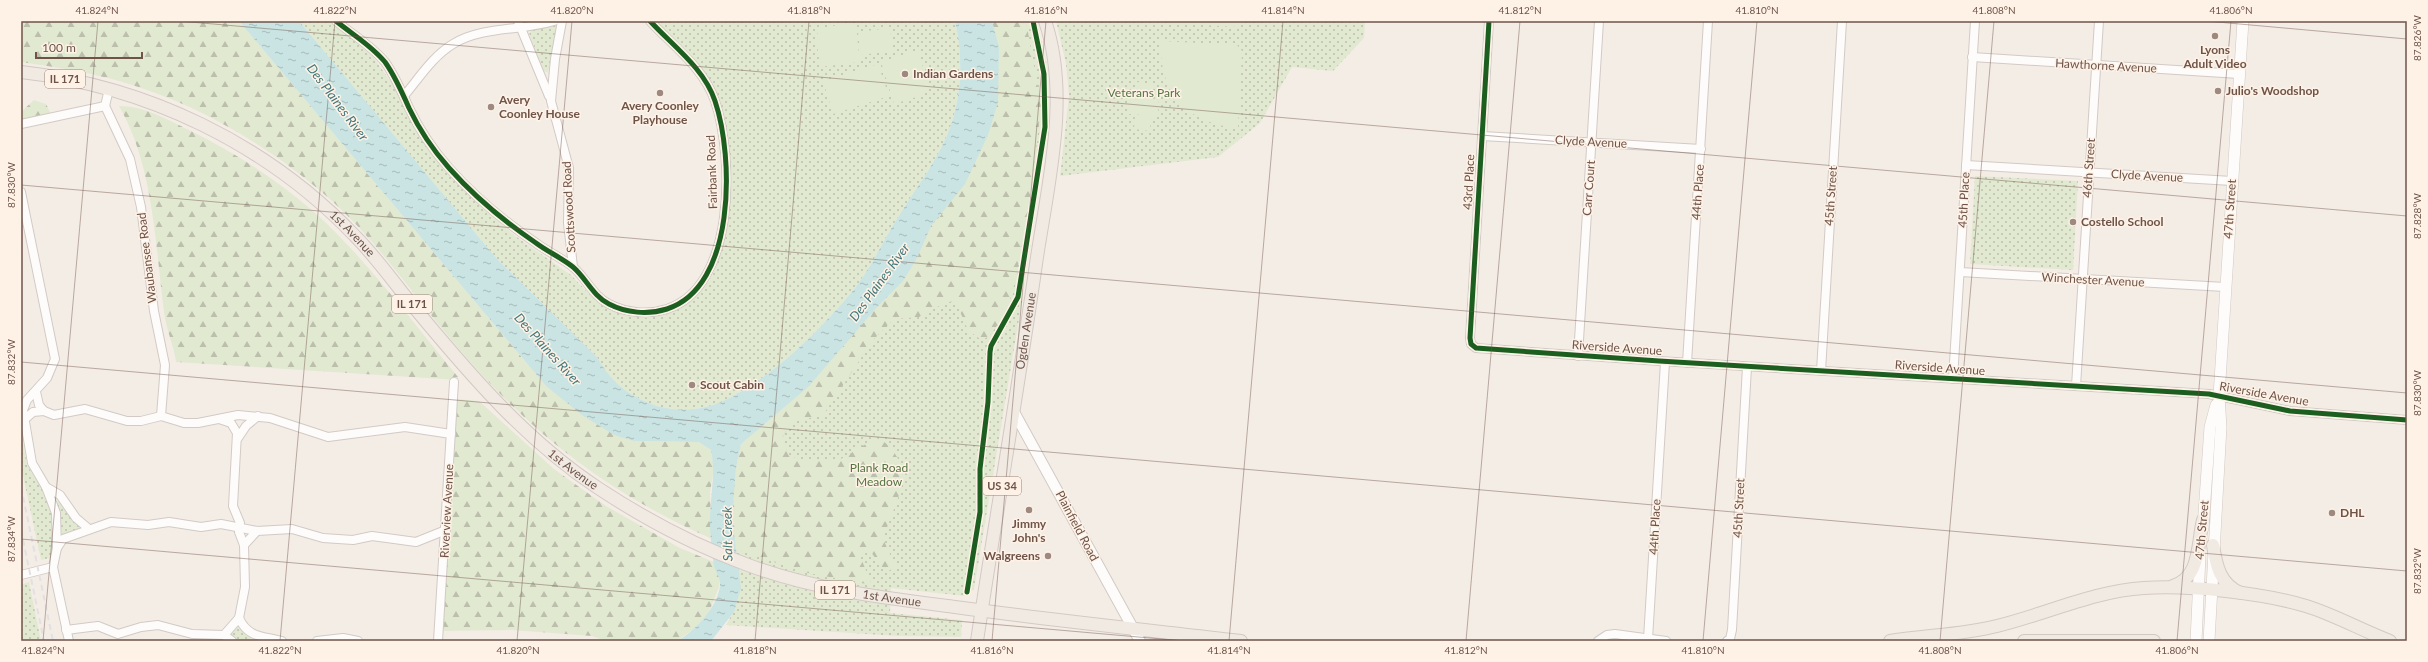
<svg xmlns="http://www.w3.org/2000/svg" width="2428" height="662" viewBox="0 0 2428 662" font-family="Lato,sans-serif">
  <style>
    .green { fill: url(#green-dots) }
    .forest { fill: url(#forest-firs) }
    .pitch { fill: #e2e9d1 }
    .water { fill: url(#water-ripples) }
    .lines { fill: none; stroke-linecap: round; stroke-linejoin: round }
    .minor-casing { stroke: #d2cac5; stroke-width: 10 }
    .tertiary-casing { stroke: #d2cac5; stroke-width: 12 }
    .secondary-casing { stroke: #d2c9c3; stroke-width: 12 }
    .primary-casing { stroke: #d3c9c4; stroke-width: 14 }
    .minor { stroke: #fdfcfb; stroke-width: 8 }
    .tertiary { stroke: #fdfcfb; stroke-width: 10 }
    .secondary { stroke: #fdfcfb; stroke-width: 11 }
    .primary { stroke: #f0eae3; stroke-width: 12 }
    .rail { stroke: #e3e0e3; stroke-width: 2; stroke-dasharray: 6 4; stroke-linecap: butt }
    .cycleway-casing { stroke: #fef2e6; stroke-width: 8 }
    .cycleway { stroke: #1b5e20; stroke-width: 5 }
    .ticks { fill: none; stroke: #6f5349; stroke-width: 1; stroke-opacity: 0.45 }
    .poi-dot { fill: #9e8980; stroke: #fef2e6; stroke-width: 1.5 }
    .labels { text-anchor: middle; stroke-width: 3; stroke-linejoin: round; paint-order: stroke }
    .shield { fill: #fef2e6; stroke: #9a8378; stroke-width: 1 }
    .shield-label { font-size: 11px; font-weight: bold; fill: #6f5349 }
    .poi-label { font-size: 12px; font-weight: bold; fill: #6f5349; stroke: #fef2e6; text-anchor: start }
    .street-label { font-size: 12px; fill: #6f5349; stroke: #fef2e6 }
    .park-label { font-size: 12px; fill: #567442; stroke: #fef2e6 }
    .water-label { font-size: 13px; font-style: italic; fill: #42777b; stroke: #fef2e6 }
    .neatline { fill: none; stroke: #6f5349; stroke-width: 1.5 }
    .ticks-label { font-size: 10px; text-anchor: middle; fill: #6f5349 }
  </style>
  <defs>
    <pattern id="green-dots" width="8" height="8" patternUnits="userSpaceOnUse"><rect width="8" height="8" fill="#e2e9d1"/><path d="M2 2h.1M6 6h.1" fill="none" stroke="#bbbfac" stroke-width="1.8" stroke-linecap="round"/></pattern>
    <pattern id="forest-firs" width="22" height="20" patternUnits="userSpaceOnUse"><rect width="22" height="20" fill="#e2e9d1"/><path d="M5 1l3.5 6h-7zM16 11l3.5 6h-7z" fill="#bbbfac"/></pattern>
    <pattern id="water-ripples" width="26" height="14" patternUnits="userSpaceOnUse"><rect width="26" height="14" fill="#c9e4e3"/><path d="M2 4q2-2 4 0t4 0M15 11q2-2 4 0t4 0" fill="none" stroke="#a7bbba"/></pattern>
  </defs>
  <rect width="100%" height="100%" fill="#f4ede6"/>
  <g class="green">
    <path d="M 299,21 L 329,21 L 358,43 L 374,58 L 396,89 L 420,137 L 442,165 L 471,197 L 514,235 L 571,275 L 598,303 L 609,310 L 628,316 L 648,318 L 665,315 L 690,301 L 710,280 L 716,267 L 728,215 L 716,95 L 655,21 L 955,21 C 963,55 962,92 951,125 C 940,157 918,185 900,214 C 883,240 871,269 851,293 C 818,332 769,381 721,402 C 695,413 665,412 640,399 C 621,390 607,375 597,357 L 497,259 Z"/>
    <path d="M 992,21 L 1037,21 L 1048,70 L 1049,121 L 1023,295 L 974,589 L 965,596 L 891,588 L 890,613 L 962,620 L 961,637 L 898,636 L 726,625 C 750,588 734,559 732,519 C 731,494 737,468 741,444 C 808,392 863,323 917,258 L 923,240 L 998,102 L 999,47 Z"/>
    <polygon points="1056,21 1365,21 1364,38 1333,71 1292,67 1260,123 1218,157 1060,176 1069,96 1066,64"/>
    <polygon points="554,25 557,27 548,73 544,71 529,33 532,30"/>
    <polygon points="1975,176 2078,181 2073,270 1970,264"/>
    <polygon points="21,432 27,465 43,490 53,515 54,542 50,558 41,560 21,466"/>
    <polygon points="61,501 72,520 79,526 79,530 64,535 62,533 57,504 57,502"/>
    <polygon points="29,582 41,641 23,641 21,634 21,585"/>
    <polygon points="236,626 251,636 251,640 236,641 229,634"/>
  </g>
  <g class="forest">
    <path d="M 21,21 L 239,21 L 546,386 L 634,441 L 699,442 L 711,450 L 714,467 L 710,493 L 712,539 C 605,492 528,431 453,342 C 413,295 378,242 332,201 C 271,147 197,103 119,81 C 87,72 54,67 21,62 Z"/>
    <path d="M 992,21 L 1026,21 L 1041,106 L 1030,204 L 1013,291 L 1005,314 L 989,337 L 980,339 L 968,330 L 956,302 L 946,302 L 919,317 L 894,319 L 873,340 L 823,415 L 792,422 L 783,436 L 788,454 L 799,460 L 841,459 L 876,438 C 891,442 904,464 903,480 C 902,491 887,526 883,539 L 896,567 L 886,572 L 870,551 L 860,556 L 872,585 L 803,572 L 736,549 L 732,518 L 736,468 L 741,444 L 808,387 L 878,306 L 891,294 L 917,258 L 931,226 L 944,212 L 998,102 L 999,47 Z"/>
    <polygon points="34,100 46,104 51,114 21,121 21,112"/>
    <path d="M 119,106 C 142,105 169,120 189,130 C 238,154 284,184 324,221 C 373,268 415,325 458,377 L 458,380 L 176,362 C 174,346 166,329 164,312 C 155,244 154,167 119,106 Z"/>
    <polygon points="456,399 479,401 554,469 606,506 680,548 714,562 720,580 719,587 709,612 698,626 677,641 606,641 592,636 512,630 443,631"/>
  </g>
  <g class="pitch">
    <polygon points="1169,21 1243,21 1238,27 1169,23"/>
    <polygon points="850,23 856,28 860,62 820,67 816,36 821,28"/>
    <polygon points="890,28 893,51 861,55 858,32"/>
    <path d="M 1161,41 L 1237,45 L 1242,51 L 1238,128 C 1187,124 1158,92 1161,41 Z"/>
    <polygon points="918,50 928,85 923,95 894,104 881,62"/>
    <polygon points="878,64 889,96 833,114 823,81"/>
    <polygon points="1137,82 1153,84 1152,97 1136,96"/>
    <polygon points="1129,97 1159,99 1158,116 1128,114"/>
    <polygon points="1135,116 1151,117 1150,131 1134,129"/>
  </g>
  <path class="water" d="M 239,21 L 299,21 L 497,259 L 597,357 C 607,375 621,390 640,399 C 665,412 695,413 721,402 C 769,381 818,332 851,293 C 871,269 883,240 900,214 C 918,185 940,157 951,125 C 962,92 963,55 955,21 L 992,21 L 999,47 L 998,102 L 988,135 L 965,184 L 931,226 L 917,258 L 903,281 L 878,306 L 808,387 L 741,444 L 736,468 L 732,518 L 741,588 L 734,612 L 711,641 L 677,641 C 695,632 722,602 720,581 C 719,576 715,571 714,566 C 712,552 710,535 710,521 C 710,497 716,474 711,450 L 699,442 L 634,441 L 614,435 L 582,415 L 546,386 Z"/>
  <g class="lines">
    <g class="minor-casing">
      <g id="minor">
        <path d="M 336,21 C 353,35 371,45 385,62 C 395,76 402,92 409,108 C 419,129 433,150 449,168 C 474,196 505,222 536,243 C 548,252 562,258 573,267 C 586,278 593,296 609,304 C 626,313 648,315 667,309 C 736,287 734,157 715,101 C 704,68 673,46 650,21"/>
        <polyline points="518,21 549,96"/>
        <polyline points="562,21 555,59 551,101 569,168 568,223 573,267"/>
        <polyline points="1489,21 1470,338 1471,344 1476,348 1659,361 2209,394 2290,411 2407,420"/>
        <polyline points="1972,57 2239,74"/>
        <path d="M 404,96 C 419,78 433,56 453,44 C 482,26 522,31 554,21"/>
        <polyline points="105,106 130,159 141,207 154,311 165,365 161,416"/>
        <polyline points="105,106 109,89"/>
        <polyline points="21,124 105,106"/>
        <polyline points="1482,136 1701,149"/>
        <polyline points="1966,165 2232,181"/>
        <polyline points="21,192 55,359 47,378 27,400 23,410 32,463 46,487 56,513 57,548 53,567 69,641"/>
        <polyline points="1960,272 2225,287"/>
        <polyline points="1578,356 1599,21"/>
        <polyline points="1687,363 1708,21"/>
        <polyline points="1821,371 1842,21"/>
        <polyline points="1953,379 1975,21"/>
        <polyline points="2076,386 2099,21"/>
        <polyline points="36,392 39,405 44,411 54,415 85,409 127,421 141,421 161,416 184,423 198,423 238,415 270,418 328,437 405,427 451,434"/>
        <polyline points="219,419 231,423 237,433 233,506 240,523 239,532 244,545 245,587 239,618 224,635"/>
        <polyline points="24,420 33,412 44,411"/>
        <polyline points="238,438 246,426 258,416"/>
        <polyline points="46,487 60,495 76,518 89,529"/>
        <polyline points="244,545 257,531"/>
        <polyline points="57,548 63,539 111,522 148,525 169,522 201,527 221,524 257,531 292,529 323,538 353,540 372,536 416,542 446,530"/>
        <polyline points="21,575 53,567"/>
        <path d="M 239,618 C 248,638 263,636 282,641"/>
        <polyline points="66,630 98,626 118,634 141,627 158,625 192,634 224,635 232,641"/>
        <polyline points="1648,639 1665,362"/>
        <polyline points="317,641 343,638 358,641"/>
        <polyline points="438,641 454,382"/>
        <polyline points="1598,641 1607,635 1615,634 1666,641"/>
        <polyline points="1727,641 1730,639 1732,630 1747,367"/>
      </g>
    </g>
    <g class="tertiary-casing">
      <polyline id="tertiary" points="1014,412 1140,641"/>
    </g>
    <g class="secondary-casing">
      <g id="secondary">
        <polyline points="2203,528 2210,427 2216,405"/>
        <polyline points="2196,641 2200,556"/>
        <polyline points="2209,641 2221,427 2219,396 2243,21"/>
      </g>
    </g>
    <g class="primary-casing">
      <g id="primary">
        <path id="s1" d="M 21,72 C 147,86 267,144 355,236 C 378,259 397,287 418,312 C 472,377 527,441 598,488 C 645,519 696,546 748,565 C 815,590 885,598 955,607 C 1050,620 1146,630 1241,641"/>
        <path d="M 2213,545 C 2216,565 2220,585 2241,593"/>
        <path d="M 2173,586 C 2201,577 2197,544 2203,520"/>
        <path id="s2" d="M 977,641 C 996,515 1018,390 1036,264 C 1047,187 1071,97 1045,21"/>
        <path d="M 1890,641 C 1926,635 1962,635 1997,626 C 2046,614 2094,591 2144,588 C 2189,585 2263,593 2306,606 C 2335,615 2361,630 2390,641"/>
        <polyline points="2024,641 2154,641"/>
      </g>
    </g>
    <use href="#minor" class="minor"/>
    <use href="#tertiary" class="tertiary"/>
    <use href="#secondary" class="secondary"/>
    <use href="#primary" class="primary"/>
    <g class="rail">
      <polyline points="21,487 53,641"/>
      <polyline points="21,530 44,641"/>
    </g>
    <g class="cycleway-casing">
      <g id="cycleway">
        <path d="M 336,21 C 353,35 371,45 385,62 C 395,76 402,92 409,108 C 419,129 433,150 449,168 C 474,196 505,222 536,243 C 548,252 562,258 573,267 C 586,278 593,296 609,304 C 626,313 648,315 667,309 C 736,287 734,157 715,101 C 704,68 673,46 650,21"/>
        <polyline points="1489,21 1470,338 1471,344 1476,348 1659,361 2209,394 2290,411 2407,420"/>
        <polyline points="967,592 980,512 980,469 988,402 990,352 991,346 1018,297 1045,127 1044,74 1033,21"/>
      </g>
    </g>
    <use href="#cycleway" class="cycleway"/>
  </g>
  <path class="ticks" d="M 179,21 L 2407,216M 2206,21 L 2407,39M 21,185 L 2407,393M 21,362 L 2407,571M 21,539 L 1184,641M 43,641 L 98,21M 280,641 L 335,21M 517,641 L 572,21M 755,641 L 809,21M 992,641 L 1046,21M 1229,641 L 1283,21M 1466,641 L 1520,21M 1703,641 L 1757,21M 1940,641 L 1994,21M 2177,641 L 2231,21"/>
  <g class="poi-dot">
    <circle cx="2215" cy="36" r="4"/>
    <circle cx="905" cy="74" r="4"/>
    <circle cx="2218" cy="91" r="4"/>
    <circle cx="660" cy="93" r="4"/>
    <circle cx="491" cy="107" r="4"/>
    <circle cx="2073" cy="222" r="4"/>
    <circle cx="692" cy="385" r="4"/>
    <circle cx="1029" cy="510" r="4"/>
    <circle cx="2332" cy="513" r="4"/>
    <circle cx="1048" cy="556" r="4"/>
  </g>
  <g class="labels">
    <g class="shield">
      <rect x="45" y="70" width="40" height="18" rx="3"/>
      <rect x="392" y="295" width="40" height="18" rx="3"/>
      <rect x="983" y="477" width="38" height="18" rx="3"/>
      <rect x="815" y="581" width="40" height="18" rx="3"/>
    </g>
    <g class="shield-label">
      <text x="65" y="83">IL 171</text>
      <text x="412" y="308">IL 171</text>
      <text x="1002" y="490">US 34</text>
      <text x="835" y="594">IL 171</text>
    </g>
    <g class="poi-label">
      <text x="2215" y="54" text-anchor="middle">Lyons<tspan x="2215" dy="14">Adult Video</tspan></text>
      <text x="913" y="78">Indian Gardens</text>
      <text x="2226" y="95">Julio's Woodshop</text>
      <text x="499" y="104">Avery<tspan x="499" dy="14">Coonley House</tspan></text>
      <text x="660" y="110" text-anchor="middle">Avery Coonley<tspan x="660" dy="14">Playhouse</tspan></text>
      <text x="2081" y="226">Costello School</text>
      <text x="700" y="389">Scout Cabin</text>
      <text x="2340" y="517">DHL</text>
      <text x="1029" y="528" text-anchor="middle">Jimmy<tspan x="1029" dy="14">John's</tspan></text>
      <text x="1040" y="560" text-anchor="end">Walgreens</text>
    </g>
    <g class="street-label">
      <text transform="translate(2106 66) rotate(3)" y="4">Hawthorne Avenue</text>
      <text transform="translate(1591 142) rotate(3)" y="4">Clyde Avenue</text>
      <text transform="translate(2089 168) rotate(-86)" y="4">46th Street</text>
      <text transform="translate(712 172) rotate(-92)" y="4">Fairbank Road</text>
      <text transform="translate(2147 176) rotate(3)" y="4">Clyde Avenue</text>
      <text transform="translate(1469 182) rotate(-87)" y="4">43rd Place</text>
      <text transform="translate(1589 188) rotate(-86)" y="4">Carr Court</text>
      <text transform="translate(1698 192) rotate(-86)" y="4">44th Place</text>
      <text transform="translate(1831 196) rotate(-86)" y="4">45th Street</text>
      <text transform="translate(1964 200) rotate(-87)" y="4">45th Place</text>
      <text transform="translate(569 207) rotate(-93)" y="4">Scottswood Road</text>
      <text transform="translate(2230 209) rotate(-86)" y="4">47th Street</text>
      <text dy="4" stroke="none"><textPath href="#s1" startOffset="376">1st Avenue</textPath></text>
      <text transform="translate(147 258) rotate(-97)" y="4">Waubansee Road</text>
      <text transform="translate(2093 280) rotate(3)" y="4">Winchester Avenue</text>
      <text dy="4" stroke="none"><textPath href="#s2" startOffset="314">Ogden Avenue</textPath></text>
      <text transform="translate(1617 348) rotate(4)" y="4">Riverside Avenue</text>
      <text transform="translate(1940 368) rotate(4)" y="4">Riverside Avenue</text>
      <text transform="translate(2264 394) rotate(10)" y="4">Riverside Avenue</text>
      <text dy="4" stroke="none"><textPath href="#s1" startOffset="700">1st Avenue</textPath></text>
      <text transform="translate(1739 508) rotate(-87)" y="4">45th Street</text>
      <text transform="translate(447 511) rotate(-87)" y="4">Riverview Avenue</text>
      <text transform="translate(1077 526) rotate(62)" y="4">Plainfield Road</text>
      <text transform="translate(1655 527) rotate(-87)" y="4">44th Place</text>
      <text transform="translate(2202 530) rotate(-85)" y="4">47th Street</text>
      <text dy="4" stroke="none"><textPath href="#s1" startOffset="1048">1st Avenue</textPath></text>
    </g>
    <g class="park-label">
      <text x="1144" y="97">Veterans Park</text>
      <text x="879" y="472">Plank Road<tspan x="879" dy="14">Meadow</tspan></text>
    </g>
    <g class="water-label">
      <text transform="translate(338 102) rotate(53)" y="5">Des Plaines River</text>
      <text transform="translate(879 282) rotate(-54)" y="5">Des Plaines River</text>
      <text transform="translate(548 349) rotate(48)" y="5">Des Plaines River</text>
      <text transform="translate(727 534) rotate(-91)" y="5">Salt Creek</text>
    </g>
  </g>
  <rect width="2428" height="662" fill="none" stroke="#fef2e6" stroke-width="44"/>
  <path d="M36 52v6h106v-6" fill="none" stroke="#6f5349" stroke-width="2"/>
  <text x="42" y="52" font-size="12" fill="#6f5349" stroke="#fef2e6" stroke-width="3" paint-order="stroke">100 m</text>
  <rect x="22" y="22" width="2384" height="618" class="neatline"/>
  <g class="ticks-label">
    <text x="97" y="14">41.824°N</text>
    <text x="335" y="14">41.822°N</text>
    <text x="572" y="14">41.820°N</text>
    <text x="809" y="14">41.818°N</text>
    <text x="1046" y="14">41.816°N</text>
    <text x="1283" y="14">41.814°N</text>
    <text x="1520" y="14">41.812°N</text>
    <text x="1757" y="14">41.810°N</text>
    <text x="1994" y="14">41.808°N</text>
    <text x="2231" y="14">41.806°N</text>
    <text transform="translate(2417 38) rotate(-90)" y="4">87.826°W</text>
    <text transform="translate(11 185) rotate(-90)" y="4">87.830°W</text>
    <text transform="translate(2417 216) rotate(-90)" y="4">87.828°W</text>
    <text transform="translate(11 362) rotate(-90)" y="4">87.832°W</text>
    <text transform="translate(2417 393) rotate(-90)" y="4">87.830°W</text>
    <text transform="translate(11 539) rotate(-90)" y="4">87.834°W</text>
    <text transform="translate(2417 571) rotate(-90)" y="4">87.832°W</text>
    <text x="43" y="654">41.824°N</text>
    <text x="280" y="654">41.822°N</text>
    <text x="518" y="654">41.820°N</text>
    <text x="755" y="654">41.818°N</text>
    <text x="992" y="654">41.816°N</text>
    <text x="1229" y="654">41.814°N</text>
    <text x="1466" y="654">41.812°N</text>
    <text x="1703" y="654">41.810°N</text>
    <text x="1940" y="654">41.808°N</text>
    <text x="2177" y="654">41.806°N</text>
  </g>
</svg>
